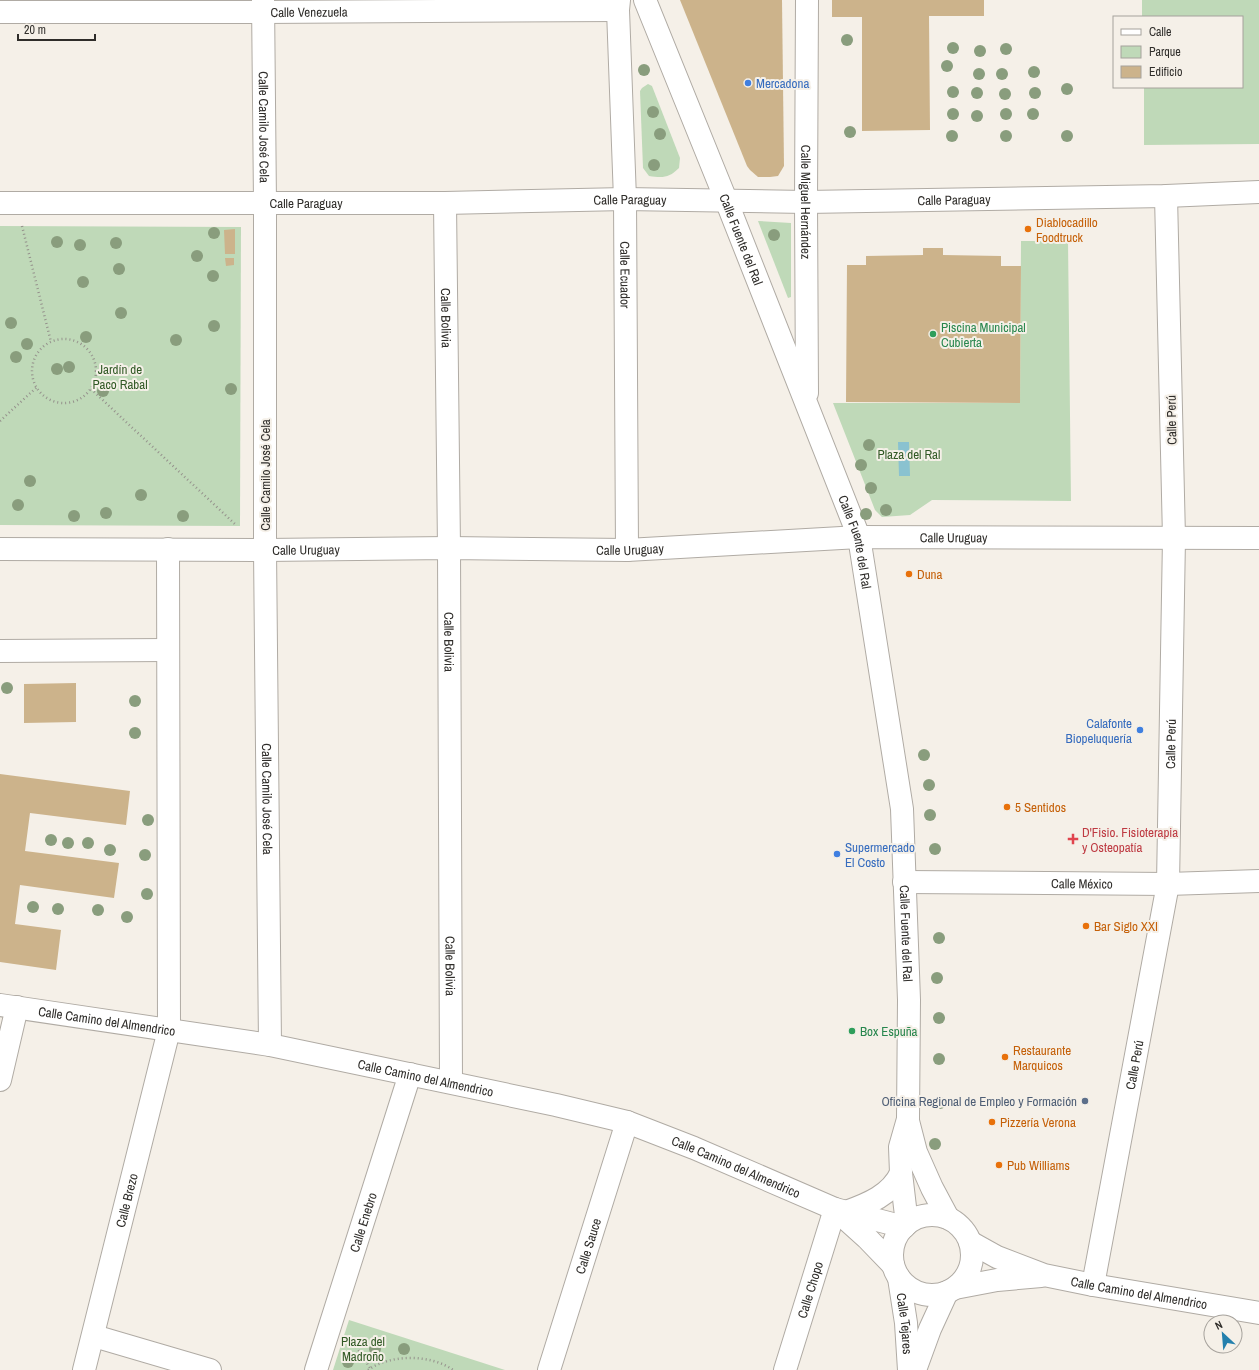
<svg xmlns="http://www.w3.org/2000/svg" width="1259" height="1370" viewBox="0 0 1259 1370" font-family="'Archivo Narrow',sans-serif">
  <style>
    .green { fill: #bfd9b8 }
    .water { fill: #8ac2d0 }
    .building { fill: #ccb38b }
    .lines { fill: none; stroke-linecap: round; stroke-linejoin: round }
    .minor-casing { stroke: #b0aba4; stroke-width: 24 }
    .path { stroke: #95928c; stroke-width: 2.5; stroke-dasharray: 1 3; stroke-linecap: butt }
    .minor { stroke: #fff; stroke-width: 22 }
    .tree { fill: #899d7d }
    .shop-dot { fill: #3f7fe0; stroke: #f5f0e8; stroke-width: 1.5 }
    .food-dot { fill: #e8710a; stroke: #f5f0e8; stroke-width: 1.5 }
    .leisure-dot { fill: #2e9e5b; stroke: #f5f0e8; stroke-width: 1.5 }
    .health-dot { fill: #e0444e; stroke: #f5f0e8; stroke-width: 1.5 }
    .service-dot { fill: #5c6f8a; stroke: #f5f0e8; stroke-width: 1.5 }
    .labels { text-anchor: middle; stroke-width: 4; stroke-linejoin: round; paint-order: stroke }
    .street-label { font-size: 13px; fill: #2f2d2a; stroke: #f5f0e8 }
    .shop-label { font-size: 13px; fill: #366cbe; stroke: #f5f0e8; text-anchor: start }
    .food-label { font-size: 13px; fill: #c56008; stroke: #f5f0e8; text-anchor: start }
    .leisure-label { font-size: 13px; fill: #27864d; stroke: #f5f0e8; text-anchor: start }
    .park-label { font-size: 13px; fill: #315925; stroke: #f5f0e8 }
    .health-label { font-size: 13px; fill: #be3a42; stroke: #f5f0e8; text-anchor: start }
    .service-label { font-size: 13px; fill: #4e5e75; stroke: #f5f0e8; text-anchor: end }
  </style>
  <rect width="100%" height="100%" fill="#f5f0e8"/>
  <g class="green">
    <polygon points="1142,0 1259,0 1259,144 1144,145 1144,87 1242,87 1242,17 1142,17"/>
    <path d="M 648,84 L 652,86 L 680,158 L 679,168 C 669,178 663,178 649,176 L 643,168 L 640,91 L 642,88 Z"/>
    <polygon points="758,221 791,223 791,297 788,298"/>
    <polygon points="0,226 241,227 240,526 0,525"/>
    <polygon points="1021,241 1068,241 1071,501 932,500 910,515 882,517 875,510 833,403 1020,403"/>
    <polygon points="349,1320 505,1370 333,1370"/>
  </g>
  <polygon class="water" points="898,442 909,442 910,476 899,476"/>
  <g class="building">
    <polygon points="680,0 782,0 784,166 778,176 770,177 758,177 750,170 747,166"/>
    <polygon points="832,0 984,0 984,16 929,16 930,130 862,131 862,17 832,17"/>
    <polygon points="235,229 235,254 225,254 224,230"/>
    <polygon points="923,248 943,248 943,255 1001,256 1001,266 1021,266 1020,403 846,402 847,265 866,265 866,256 923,255"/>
    <polygon points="225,258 234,258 234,265 226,266"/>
    <polygon points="76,683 76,722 24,723 24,684"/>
    <polygon points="0,774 130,791 126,825 30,813 25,851 119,863 114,898 20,885 15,924 61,930 56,970 0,962"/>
  </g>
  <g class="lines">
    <g class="minor-casing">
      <g id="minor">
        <path id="s1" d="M 263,0 L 265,203 L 265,550 L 270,1045"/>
        <path id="s2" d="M 619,0 L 618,10 L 625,199 L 627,550"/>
        <path id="s3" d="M 645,0 L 726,200 L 859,537 L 902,809 L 909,1000 L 908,1119 L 900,1147 L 901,1173 L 907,1224"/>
        <path id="s4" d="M 807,0 L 806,202 L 807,393"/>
        <path id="s5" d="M 0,12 L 263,12 L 618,10"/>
        <path id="s6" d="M 0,203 L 445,203 L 625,199 L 806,202 L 1166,196 L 1259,192"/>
        <path id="s7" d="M 445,203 L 449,548 L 451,1082"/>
        <path id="s8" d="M 0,549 L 265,550 L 449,548 L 627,550 L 859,537 L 1259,538"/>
        <polyline points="0,651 168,650"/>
        <path id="s9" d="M 904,882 L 1168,884 L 1259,881"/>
        <path id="s10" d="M 0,1005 L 270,1045 L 556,1105 L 627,1122 L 694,1148 L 835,1209 L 904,1227"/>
        <polyline points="0,1080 17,1007"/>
        <polyline points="908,1121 916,1152 932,1188 948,1218"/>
        <polyline points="837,1211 867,1238 893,1265"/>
        <path d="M 846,1212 C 868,1204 891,1195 901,1173"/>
        <circle cx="932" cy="1255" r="40"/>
        <path id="s11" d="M 970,1242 L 997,1257 L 1044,1275 L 1093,1285 L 1259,1313"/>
        <path id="s12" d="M 899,1278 L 906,1323 L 909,1370"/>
        <path id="s13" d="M 1093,1285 L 1168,884 L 1174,538 L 1166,196"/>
        <polyline points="955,1288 997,1280 1041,1276"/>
        <polyline points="94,1336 210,1370"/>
        <path id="s14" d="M 84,1370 L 169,1030 L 168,549"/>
        <path id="s15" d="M 316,1370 L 410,1074"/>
        <path id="s16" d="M 549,1370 L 627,1122"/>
        <path id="s17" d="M 785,1370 L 835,1209"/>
        <polyline points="915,1370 930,1329 947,1292"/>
      </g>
    </g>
    <g class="path">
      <polyline points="22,226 51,342"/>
      <circle cx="64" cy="371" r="32"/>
      <polyline points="91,389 236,525"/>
      <polyline points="0,421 37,387"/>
      <polyline points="352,1340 370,1368"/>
      <path d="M 368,1370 C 390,1354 431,1354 453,1370"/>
    </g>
    <use href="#minor" class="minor"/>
  </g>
  <g class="tree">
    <circle cx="847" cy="40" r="6"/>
    <circle cx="953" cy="48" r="6"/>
    <circle cx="1006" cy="49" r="6"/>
    <circle cx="980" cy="51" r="6"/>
    <circle cx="947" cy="66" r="6"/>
    <circle cx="644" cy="70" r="6"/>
    <circle cx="1034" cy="72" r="6"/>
    <circle cx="979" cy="74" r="6"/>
    <circle cx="1002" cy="74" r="6"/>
    <circle cx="1067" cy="89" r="6"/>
    <circle cx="953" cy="92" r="6"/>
    <circle cx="977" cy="93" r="6"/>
    <circle cx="1035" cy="93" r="6"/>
    <circle cx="1005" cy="94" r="6"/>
    <circle cx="653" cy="112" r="6"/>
    <circle cx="953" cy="114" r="6"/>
    <circle cx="1006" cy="114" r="6"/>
    <circle cx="1033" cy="114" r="6"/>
    <circle cx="977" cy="116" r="6"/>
    <circle cx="850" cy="132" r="6"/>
    <circle cx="660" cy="134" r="6"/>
    <circle cx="952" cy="136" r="6"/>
    <circle cx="1006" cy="136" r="6"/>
    <circle cx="1067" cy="136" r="6"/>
    <circle cx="654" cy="165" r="6"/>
    <circle cx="214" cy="233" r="6"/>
    <circle cx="774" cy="235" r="6"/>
    <circle cx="57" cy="242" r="6"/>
    <circle cx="116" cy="243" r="6"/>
    <circle cx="80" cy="245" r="6"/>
    <circle cx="197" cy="256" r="6"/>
    <circle cx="119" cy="269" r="6"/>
    <circle cx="213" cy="276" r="6"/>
    <circle cx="83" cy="282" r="6"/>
    <circle cx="121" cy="313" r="6"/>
    <circle cx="11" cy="323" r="6"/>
    <circle cx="214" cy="326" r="6"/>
    <circle cx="86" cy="337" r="6"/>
    <circle cx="176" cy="340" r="6"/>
    <circle cx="27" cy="344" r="6"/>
    <circle cx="16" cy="357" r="6"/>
    <circle cx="69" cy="367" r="6"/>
    <circle cx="57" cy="369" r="6"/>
    <circle cx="231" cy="389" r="6"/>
    <circle cx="103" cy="391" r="6"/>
    <circle cx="869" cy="445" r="6"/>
    <circle cx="861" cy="465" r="6"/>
    <circle cx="30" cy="481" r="6"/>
    <circle cx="871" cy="488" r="6"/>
    <circle cx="141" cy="495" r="6"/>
    <circle cx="18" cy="505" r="6"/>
    <circle cx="886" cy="510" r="6"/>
    <circle cx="106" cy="513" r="6"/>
    <circle cx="866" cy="514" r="6"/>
    <circle cx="74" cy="516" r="6"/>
    <circle cx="183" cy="516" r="6"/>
    <circle cx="7" cy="688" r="6"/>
    <circle cx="135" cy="701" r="6"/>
    <circle cx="135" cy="733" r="6"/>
    <circle cx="924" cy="755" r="6"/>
    <circle cx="929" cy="785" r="6"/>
    <circle cx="930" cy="815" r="6"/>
    <circle cx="148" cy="820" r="6"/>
    <circle cx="51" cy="840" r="6"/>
    <circle cx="68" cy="843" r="6"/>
    <circle cx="88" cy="843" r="6"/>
    <circle cx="935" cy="849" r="6"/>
    <circle cx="110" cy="850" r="6"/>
    <circle cx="145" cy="855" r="6"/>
    <circle cx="147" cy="894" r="6"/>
    <circle cx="33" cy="907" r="6"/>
    <circle cx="58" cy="909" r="6"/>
    <circle cx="98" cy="910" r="6"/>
    <circle cx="127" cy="917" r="6"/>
    <circle cx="939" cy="938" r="6"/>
    <circle cx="937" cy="978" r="6"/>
    <circle cx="939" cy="1018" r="6"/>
    <circle cx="939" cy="1059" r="6"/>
    <circle cx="940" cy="1103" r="6"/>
    <circle cx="935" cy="1144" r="6"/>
    <circle cx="375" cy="1349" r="6"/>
    <circle cx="404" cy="1349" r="6"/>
    <circle cx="348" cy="1362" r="6"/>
  </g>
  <g class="shop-dot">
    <circle cx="748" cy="83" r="4"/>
    <circle cx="1140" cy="730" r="4"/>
    <circle cx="837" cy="854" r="4"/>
  </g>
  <g class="food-dot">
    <circle cx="1028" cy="229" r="4"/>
    <circle cx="909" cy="574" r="4"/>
    <circle cx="1007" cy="807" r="4"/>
    <circle cx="1086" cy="926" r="4"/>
    <circle cx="1005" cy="1057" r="4"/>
    <circle cx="992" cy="1122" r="4"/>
    <circle cx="999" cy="1165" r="4"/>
  </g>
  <g class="leisure-dot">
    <circle cx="933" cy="334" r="4"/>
    <circle cx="852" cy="1031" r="4"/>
  </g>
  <path class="health-dot" d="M1071 833h4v4h4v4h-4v4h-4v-4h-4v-4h4z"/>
  <circle class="service-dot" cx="1085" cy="1101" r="4"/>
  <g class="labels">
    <g class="street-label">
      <text dy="5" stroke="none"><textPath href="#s5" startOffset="309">Calle Venezuela</textPath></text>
      <text dy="5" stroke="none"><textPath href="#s1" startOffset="127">Calle Camilo José Cela</textPath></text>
      <text dy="5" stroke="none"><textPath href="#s6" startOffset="954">Calle Paraguay</textPath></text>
      <text dy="5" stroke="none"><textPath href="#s6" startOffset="630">Calle Paraguay</textPath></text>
      <text dy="5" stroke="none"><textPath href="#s4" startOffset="202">Calle Miguel Hernández</textPath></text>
      <text dy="5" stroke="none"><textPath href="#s6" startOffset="306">Calle Paraguay</textPath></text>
      <text dy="5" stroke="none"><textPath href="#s3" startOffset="258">Calle Fuente del Ral</textPath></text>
      <text dy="5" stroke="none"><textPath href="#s2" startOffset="275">Calle Ecuador</textPath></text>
      <text dy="5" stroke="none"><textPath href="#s7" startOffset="115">Calle Bolivia</textPath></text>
      <text transform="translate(1171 420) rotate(-91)" y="5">Calle Perú</text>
      <text transform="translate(265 475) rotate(-90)" y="5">Calle Camilo José Cela</text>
      <text dy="5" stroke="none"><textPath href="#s8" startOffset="954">Calle Uruguay</textPath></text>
      <text dy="5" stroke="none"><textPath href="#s3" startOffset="582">Calle Fuente del Ral</textPath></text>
      <text dy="5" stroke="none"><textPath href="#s8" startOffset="630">Calle Uruguay</textPath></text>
      <text dy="5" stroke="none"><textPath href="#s8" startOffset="306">Calle Uruguay</textPath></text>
      <text dy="5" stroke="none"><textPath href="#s7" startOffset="439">Calle Bolivia</textPath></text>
      <text dy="5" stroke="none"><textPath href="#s13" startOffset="548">Calle Perú</textPath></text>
      <text dy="5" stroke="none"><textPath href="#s1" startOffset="799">Calle Camilo José Cela</textPath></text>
      <text dy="5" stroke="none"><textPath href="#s9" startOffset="178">Calle México</textPath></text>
      <text dy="5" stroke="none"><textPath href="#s3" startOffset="978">Calle Fuente del Ral</textPath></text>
      <text dy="5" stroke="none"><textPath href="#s7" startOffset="763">Calle Bolivia</textPath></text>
      <text dy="5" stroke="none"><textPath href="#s10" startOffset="108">Calle Camino del Almendrico</textPath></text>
      <text dy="5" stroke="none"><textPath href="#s13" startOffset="224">Calle Perú</textPath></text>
      <text dy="5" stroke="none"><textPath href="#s10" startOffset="432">Calle Camino del Almendrico</textPath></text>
      <text dy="5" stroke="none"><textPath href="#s10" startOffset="756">Calle Camino del Almendrico</textPath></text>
      <text dy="5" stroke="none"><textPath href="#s14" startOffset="175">Calle Brezo</textPath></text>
      <text dy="5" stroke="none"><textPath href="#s15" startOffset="155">Calle Enebro</textPath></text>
      <text dy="5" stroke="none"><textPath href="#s16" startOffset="130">Calle Sauce</textPath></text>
      <text dy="5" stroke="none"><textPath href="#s17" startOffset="84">Calle Chopo</textPath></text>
      <text dy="5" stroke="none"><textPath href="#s11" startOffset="178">Calle Camino del Almendrico</textPath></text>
      <text dy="5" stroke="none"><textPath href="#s12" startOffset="46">Calle Tejares</textPath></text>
    </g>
    <g class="shop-label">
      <text x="756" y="88">Mercadona</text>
      <text x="1132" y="728" text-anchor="end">Calafonte<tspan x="1132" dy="15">Biopeluquería</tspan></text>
      <text x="845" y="852">Supermercado<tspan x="845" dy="15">El Costo</tspan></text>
    </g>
    <g class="food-label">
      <text x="1036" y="227">Diablocadillo<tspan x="1036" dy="15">Foodtruck</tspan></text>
      <text x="917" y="579">Duna</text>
      <text x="1015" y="812">5 Sentidos</text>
      <text x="1094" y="931">Bar Siglo XXI</text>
      <text x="1013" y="1055">Restaurante<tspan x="1013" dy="15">Marquicos</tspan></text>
      <text x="1000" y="1127">Pizzería Verona</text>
      <text x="1007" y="1170">Pub Williams</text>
    </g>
    <g class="leisure-label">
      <text x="941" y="332">Piscina Municipal<tspan x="941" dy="15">Cubierta</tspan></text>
      <text x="860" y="1036">Box Espuña</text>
    </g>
    <g class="park-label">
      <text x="120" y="374">Jardín de<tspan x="120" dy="15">Paco Rabal</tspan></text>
      <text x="909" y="459">Plaza del Ral</text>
      <text x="363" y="1346">Plaza del<tspan x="363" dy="15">Madroño</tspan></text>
    </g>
    <g class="health-label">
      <text x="1082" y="837">D'Fisio. Fisioterapia<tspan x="1082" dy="15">y Osteopatía</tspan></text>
    </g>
    <g class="service-label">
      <text x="1077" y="1106">Oficina Regional de Empleo y Formación</text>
    </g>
  </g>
  <rect x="1113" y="16" width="130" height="72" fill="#f5f0e8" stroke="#a6a29c"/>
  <rect x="1121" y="29" width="20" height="6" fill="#ffffff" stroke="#a6a29c"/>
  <text x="1149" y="36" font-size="12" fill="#2f2d2a">Calle</text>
  <rect x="1121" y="46" width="20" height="12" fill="#bfd9b8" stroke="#a6a29c"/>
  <text x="1149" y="56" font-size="12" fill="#2f2d2a">Parque</text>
  <rect x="1121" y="66" width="20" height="12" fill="#ccb38b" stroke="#a6a29c"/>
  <text x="1149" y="76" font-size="12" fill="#2f2d2a">Edificio</text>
  <g transform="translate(1223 1334) rotate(334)"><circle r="19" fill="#f5f0e8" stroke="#a6a29c"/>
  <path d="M0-3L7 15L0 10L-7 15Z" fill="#2480ad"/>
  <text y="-6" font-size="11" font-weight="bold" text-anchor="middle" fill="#2f2d2a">N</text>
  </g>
  <path d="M18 34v6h77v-6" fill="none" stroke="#2f2d2a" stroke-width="2"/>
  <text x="24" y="34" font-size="12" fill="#2f2d2a" stroke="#f5f0e8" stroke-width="3" paint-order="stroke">20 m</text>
</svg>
